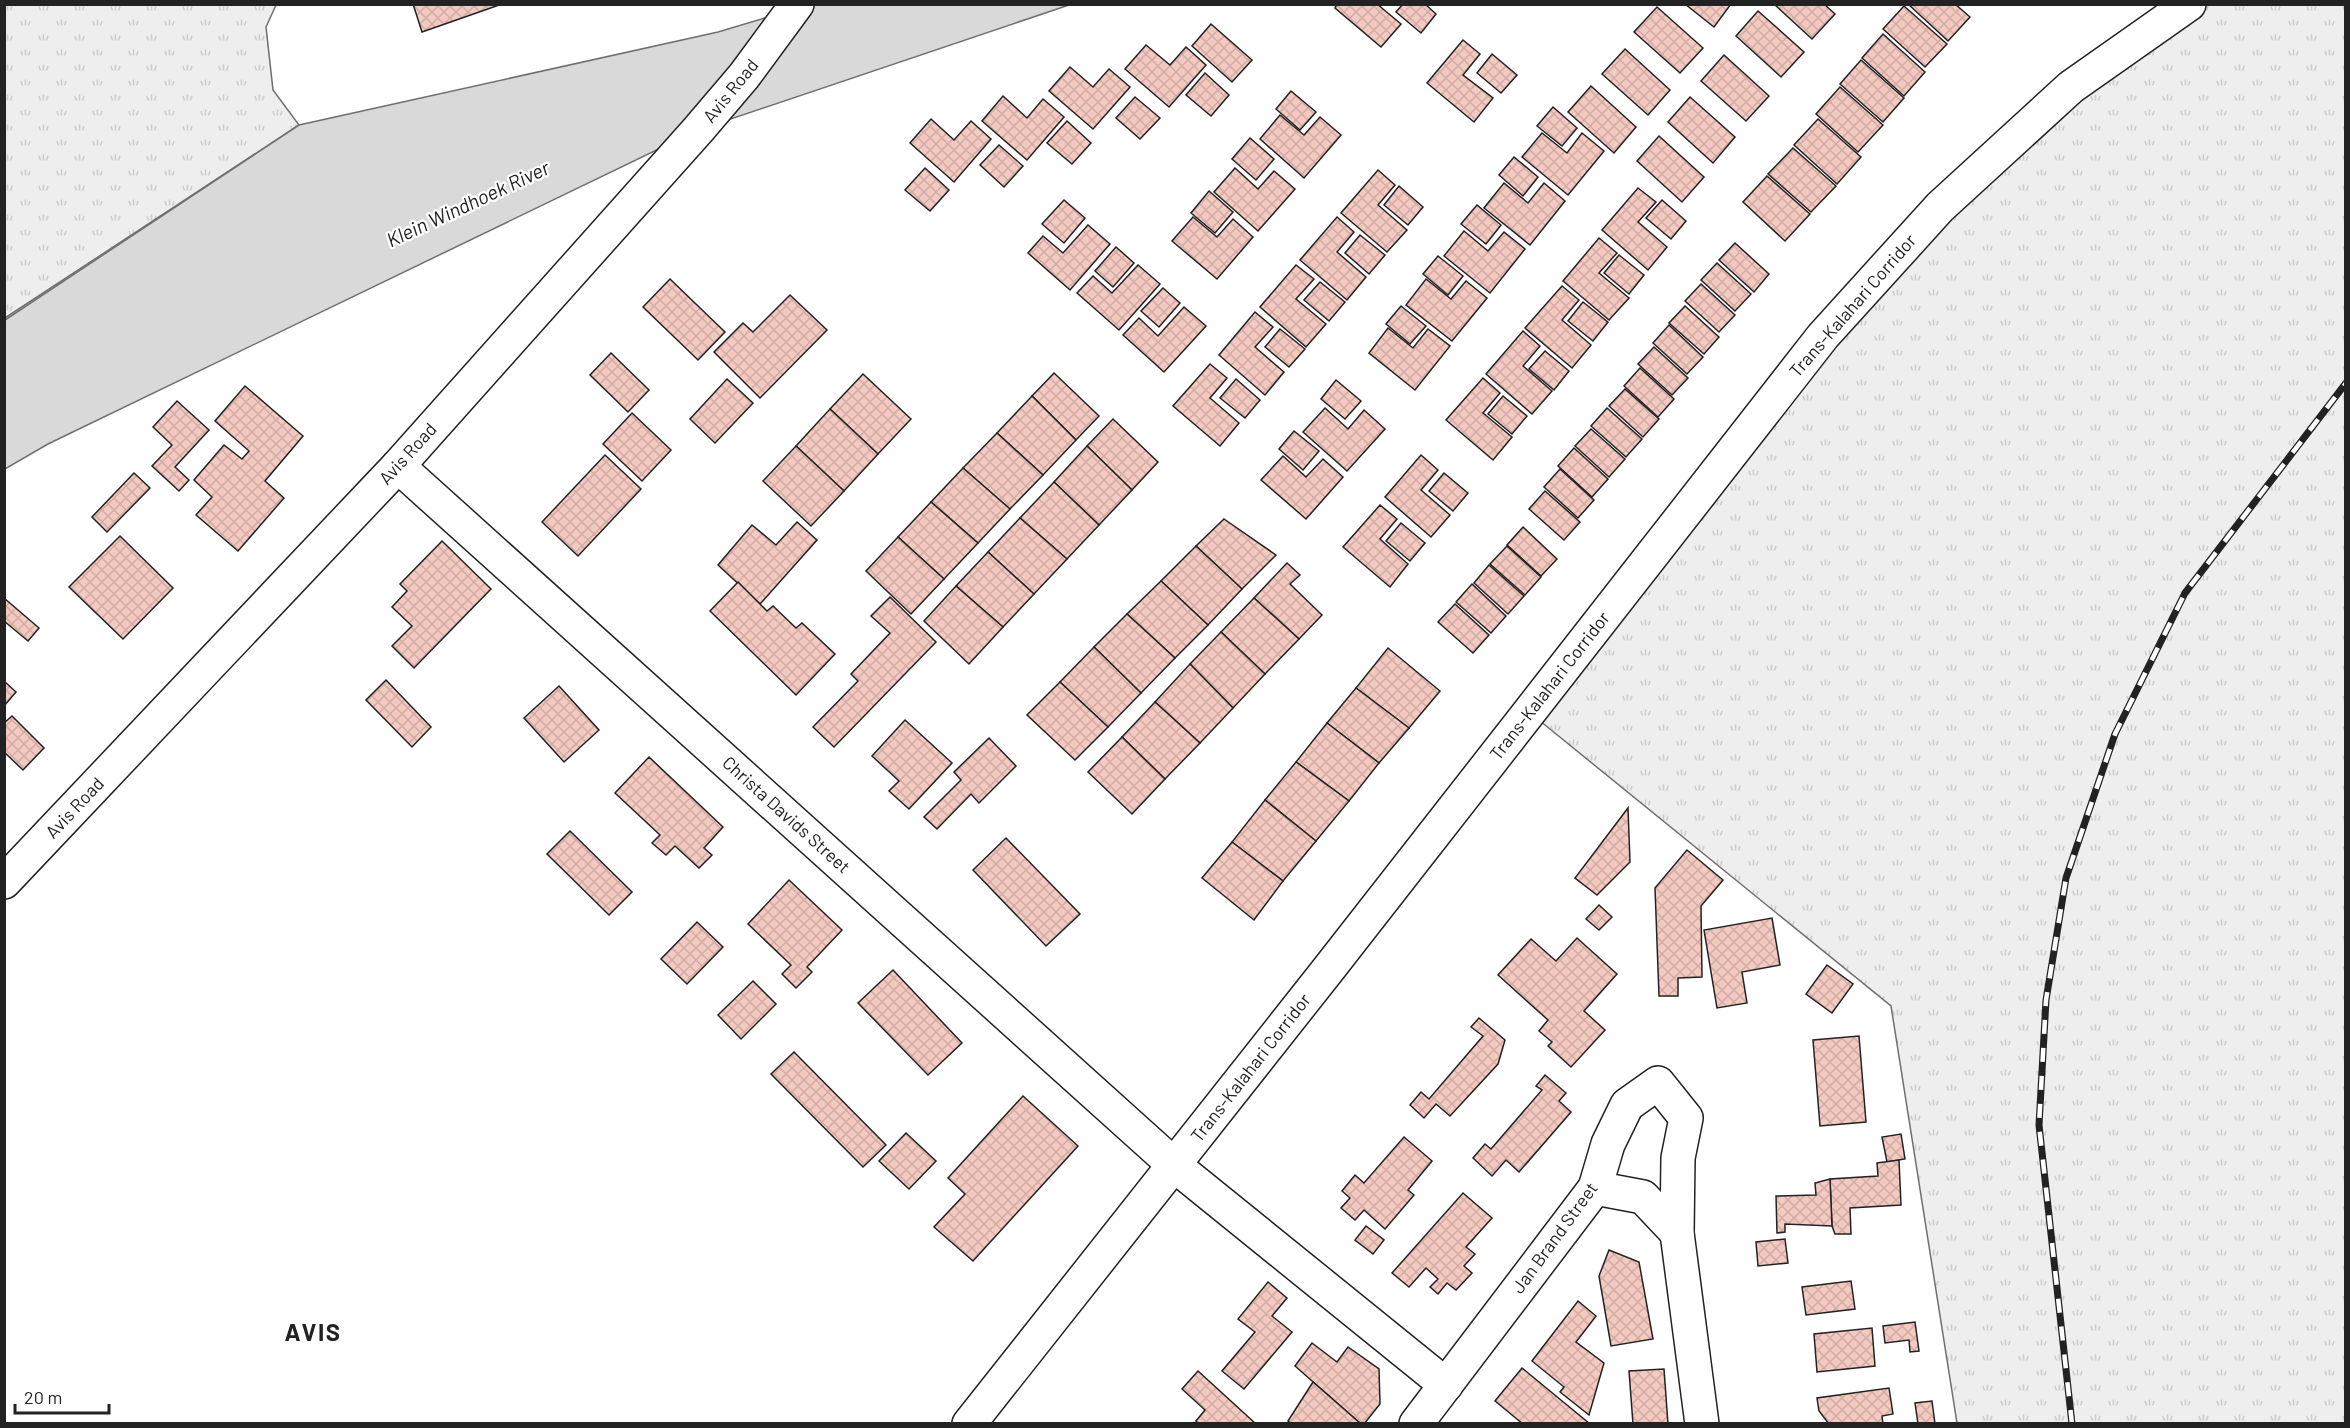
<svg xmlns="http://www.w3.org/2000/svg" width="2350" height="1428" viewBox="0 0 2350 1428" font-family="Barlow,sans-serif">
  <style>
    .grass { fill: url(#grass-tufts); stroke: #6f6f6f; stroke-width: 1.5 }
    .water { fill: #d9d9d9; stroke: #6f6f6f; stroke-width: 1.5 }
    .building { fill: url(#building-cross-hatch); stroke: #222; stroke-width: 1.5 }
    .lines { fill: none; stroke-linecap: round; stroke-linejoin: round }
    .minor-casing { stroke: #222; stroke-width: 36 }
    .highway-casing { stroke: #222; stroke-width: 36 }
    .minor { stroke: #fff; stroke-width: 33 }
    .highway { stroke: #fff; stroke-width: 33 }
    .rail-casing { stroke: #222; stroke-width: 7 }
    .rail { stroke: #fff; stroke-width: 4.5; stroke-dasharray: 14; stroke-linecap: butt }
    .labels { text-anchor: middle; stroke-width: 4.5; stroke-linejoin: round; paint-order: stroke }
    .street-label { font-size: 18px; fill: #222; stroke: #fff }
    .water-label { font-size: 20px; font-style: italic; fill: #222; stroke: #fff }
    .district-label { font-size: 24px; font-weight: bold; letter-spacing: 1.5px; fill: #222; stroke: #fff }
  </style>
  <defs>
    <pattern id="grass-tufts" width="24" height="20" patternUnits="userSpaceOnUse" patternTransform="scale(1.5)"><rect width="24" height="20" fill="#eee"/><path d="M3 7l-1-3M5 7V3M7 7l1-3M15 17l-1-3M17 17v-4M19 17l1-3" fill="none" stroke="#ccc"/></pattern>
    <pattern id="building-cross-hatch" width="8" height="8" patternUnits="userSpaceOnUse" patternTransform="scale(1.5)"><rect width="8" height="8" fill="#f3c9c0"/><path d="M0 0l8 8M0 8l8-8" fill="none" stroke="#d0aca5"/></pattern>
  </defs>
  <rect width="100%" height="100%" fill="#fff"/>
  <g class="grass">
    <polygon points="5,4 276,5 266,27 273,90 299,125 5,318"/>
    <polygon points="2189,5 2345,5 2345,1423 1957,1423 1891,1006 1529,712 1940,207"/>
  </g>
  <polygon class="water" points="808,5 1069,5 698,130 48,444 5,469 5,320 299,125 718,32"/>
  <g class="building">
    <polygon points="413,4 502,4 422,32"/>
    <polygon points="1337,4 1377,4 1401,24 1381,47 1335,8"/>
    <polygon points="1403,4 1425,4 1436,14 1421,33 1396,12"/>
    <polygon points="1685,4 1731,4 1714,27"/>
    <polygon points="1774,4 1824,4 1835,14 1812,39"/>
    <polygon points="1908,4 1955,4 1970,17 1948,41"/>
    <polygon points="1904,6 1947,44 1925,67 1883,29"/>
    <polygon points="1657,7 1703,48 1680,73 1634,32"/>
    <polygon points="1758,11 1804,52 1781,77 1736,36"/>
    <polygon points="1211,24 1252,60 1232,82 1192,46"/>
    <polygon points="1883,34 1925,72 1904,96 1862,58"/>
    <polygon points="1463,40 1480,54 1463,75 1493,98 1474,122 1427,83"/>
    <polygon points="1146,45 1170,65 1186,47 1206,65 1169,107 1125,69"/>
    <polygon points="1625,49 1670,90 1648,115 1602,74"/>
    <polygon points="1492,54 1517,75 1501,93 1477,73"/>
    <polygon points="1724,55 1769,96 1746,121 1701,81"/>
    <polygon points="1861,60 1904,98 1883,122 1840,84"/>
    <polygon points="1070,67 1093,87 1109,69 1130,87 1093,129 1049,91"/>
    <polygon points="1205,73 1229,95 1211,116 1186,95"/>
    <polygon points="1591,86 1636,127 1614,153 1568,112"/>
    <polygon points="1840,87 1883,125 1858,152 1816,114"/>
    <polygon points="1291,91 1316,112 1300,130 1276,109"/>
    <polygon points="1003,96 1027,118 1043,99 1064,117 1027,160 982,121"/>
    <polygon points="1135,97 1160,118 1140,139 1116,118"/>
    <polygon points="1690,97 1735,137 1713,163 1668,122"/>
    <polygon points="1553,107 1577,128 1562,146 1537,126"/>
    <polygon points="1280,115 1304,135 1320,117 1341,135 1304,178 1260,139"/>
    <polygon points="931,119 954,140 971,121 991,139 954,182 910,143"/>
    <polygon points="1818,119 1861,157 1837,184 1794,145"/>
    <polygon points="1067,121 1091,143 1072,164 1047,143"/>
    <polygon points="1542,133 1567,153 1582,133 1604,151 1568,195 1522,157"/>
    <polygon points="1659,136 1704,177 1682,202 1637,161"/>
    <polygon points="1250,138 1274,159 1256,180 1232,159"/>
    <polygon points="999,145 1023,166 1004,187 980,165"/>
    <polygon points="1793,148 1836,186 1811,212 1768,174"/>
    <polygon points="1514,157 1538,177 1523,196 1499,175"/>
    <polygon points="925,168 949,190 930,211 905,190"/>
    <polygon points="1235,168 1258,189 1274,171 1295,189 1258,231 1214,192"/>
    <polygon points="1378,170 1395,185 1378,205 1407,230 1387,252 1341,213"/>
    <polygon points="1767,176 1810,214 1785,241 1743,202"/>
    <polygon points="1504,183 1528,203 1544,183 1565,201 1530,245 1484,208"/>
    <polygon points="1399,186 1423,207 1408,225 1384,205"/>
    <polygon points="1638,188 1656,202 1638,222 1667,247 1648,270 1602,230"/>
    <polygon points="1209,191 1233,212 1215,233 1191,213"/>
    <polygon points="1064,200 1085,218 1064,243 1042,224"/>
    <polygon points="1662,200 1686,221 1671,239 1646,218"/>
    <polygon points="1477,205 1501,225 1486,244 1461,224"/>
    <polygon points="1193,217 1217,237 1233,219 1253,237 1217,279 1172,241"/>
    <polygon points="1337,217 1354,232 1337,252 1366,277 1347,300 1300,260"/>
    <polygon points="1088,225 1110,244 1070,290 1028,253 1043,236 1063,253"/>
    <polygon points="1464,231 1488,251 1504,232 1525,249 1490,293 1444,256"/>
    <polygon points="1360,235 1385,255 1369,274 1345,253"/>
    <polygon points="1599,238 1617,253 1599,273 1629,298 1609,320 1563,281"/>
    <polygon points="1735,243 1769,274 1754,292 1719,260"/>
    <polygon points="1116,247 1134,263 1113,287 1095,271"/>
    <polygon points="1619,255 1644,275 1629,294 1604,273"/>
    <polygon points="1438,256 1463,276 1448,295 1423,274"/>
    <polygon points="1717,263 1751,294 1735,311 1701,280"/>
    <polygon points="1138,265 1160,284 1119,330 1077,293 1093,276 1112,293"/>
    <polygon points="1296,265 1314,279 1296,299 1326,324 1306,347 1260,307"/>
    <polygon points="670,279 725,332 698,360 643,307"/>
    <polygon points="1426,279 1451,299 1466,281 1487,298 1452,341 1406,305"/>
    <polygon points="1320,282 1345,302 1329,321 1304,300"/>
    <polygon points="1701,284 1735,315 1719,332 1685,301"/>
    <polygon points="1562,286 1579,300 1562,320 1591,345 1572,368 1525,328"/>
    <polygon points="1163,288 1180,303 1159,327 1141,311"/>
    <polygon points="790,295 827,330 760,398 714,352 743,323 753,332"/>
    <polygon points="1583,302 1608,322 1593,341 1568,321"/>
    <polygon points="1401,306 1426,326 1410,344 1386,324"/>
    <polygon points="1685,306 1719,337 1704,354 1669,323"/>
    <polygon points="1184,307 1206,326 1164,372 1123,335 1139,318 1158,336"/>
    <polygon points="1255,312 1273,327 1255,347 1284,372 1265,395 1219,355"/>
    <polygon points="1669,325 1703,357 1687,374 1653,343"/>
    <polygon points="1388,328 1413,348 1428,329 1450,346 1415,390 1369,353"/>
    <polygon points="1280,329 1305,349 1289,367 1265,347"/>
    <polygon points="1523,331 1540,346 1523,366 1552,391 1532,414 1486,374"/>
    <polygon points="1654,347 1688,378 1672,395 1638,364"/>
    <polygon points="1545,351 1569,371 1554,390 1529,369"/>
    <polygon points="611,353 649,390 628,412 590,375"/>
    <polygon points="1210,364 1227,378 1210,398 1239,423 1220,446 1173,406"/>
    <polygon points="1640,368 1674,399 1658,417 1624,386"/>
    <polygon points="1054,373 1099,416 1076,440 1032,396"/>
    <polygon points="863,374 911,419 878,454 830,409"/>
    <polygon points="1483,378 1500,393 1483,413 1512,437 1493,460 1446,420"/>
    <polygon points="727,379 753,403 715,443 690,419"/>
    <polygon points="1236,379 1260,400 1245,418 1220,398"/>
    <polygon points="1336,380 1361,401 1345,419 1321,399"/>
    <polygon points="245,386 303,436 265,481 284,498 238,551 196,515 212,497 194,480 224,445 242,459 249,451 215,421"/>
    <polygon points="1625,389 1659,419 1643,437 1609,406"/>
    <polygon points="1032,396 1076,440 1043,475 997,433"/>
    <polygon points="1503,396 1527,416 1512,434 1488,414"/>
    <polygon points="177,401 209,430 175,467 189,480 179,491 152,466 172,445 153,427"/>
    <polygon points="1325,408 1348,429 1364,410 1385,429 1347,471 1303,432"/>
    <polygon points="1607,408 1642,439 1626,457 1591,426"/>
    <polygon points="830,409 878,454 844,491 796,446"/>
    <polygon points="632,413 671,450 642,481 603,444"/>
    <polygon points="1113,419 1158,462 1132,490 1087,446"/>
    <polygon points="1591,429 1625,459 1609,477 1575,446"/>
    <polygon points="1294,431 1319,451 1303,470 1279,449"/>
    <polygon points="997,433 1043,475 1010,509 963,468"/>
    <polygon points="796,446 844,491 811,526 763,481"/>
    <polygon points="1087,446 1132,490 1099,525 1054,482"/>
    <polygon points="1574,448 1608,479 1592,497 1558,466"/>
    <polygon points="605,455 641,489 578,556 542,522"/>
    <polygon points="1421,455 1438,470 1421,490 1450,515 1431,537 1385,497"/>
    <polygon points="1283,456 1306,477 1323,459 1343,477 1306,519 1261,480"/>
    <polygon points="963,468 1010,509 978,543 931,502"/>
    <polygon points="1560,469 1594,500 1578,518 1544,487"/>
    <polygon points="134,473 150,488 107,532 92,517"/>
    <polygon points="1444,473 1468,493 1453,511 1429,491"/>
    <polygon points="1054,482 1099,525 1067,559 1020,518"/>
    <polygon points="1545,491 1580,522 1564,540 1529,509"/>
    <polygon points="931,502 978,543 944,579 898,537"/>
    <polygon points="1380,505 1397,519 1380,539 1408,564 1390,587 1343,547"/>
    <polygon points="1020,518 1067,559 1034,594 988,552"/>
    <polygon points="1224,519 1276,555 1242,589 1196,546"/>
    <polygon points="797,522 817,540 760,604 718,565 752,525 776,545"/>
    <polygon points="1401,523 1425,543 1410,561 1386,541"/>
    <polygon points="1523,527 1557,559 1541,576 1507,545"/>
    <polygon points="120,536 173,588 123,639 69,587"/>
    <polygon points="898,537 944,579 911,614 866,571"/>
    <polygon points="442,541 491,589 414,668 392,646 412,626 392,607 407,591 400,584"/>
    <polygon points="1196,546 1242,589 1208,625 1161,581"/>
    <polygon points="1507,546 1541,577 1525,595 1490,564"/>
    <polygon points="988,552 1034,594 1003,627 956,586"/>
    <polygon points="1287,563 1300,575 1290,584 1322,615 1299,639 1254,598"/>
    <polygon points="1489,565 1524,596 1508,614 1474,583"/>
    <polygon points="1161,581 1208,625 1175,658 1127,614"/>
    <polygon points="738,582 767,611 773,606 796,628 802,623 835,654 796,695 710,611"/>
    <polygon points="1472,584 1506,616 1491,633 1456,602"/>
    <polygon points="956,586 1003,627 969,664 924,621"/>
    <polygon points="890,597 936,642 834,747 813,727 858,681 851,674 890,633 871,616"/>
    <polygon points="4,598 39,628 28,641 4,621"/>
    <polygon points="1254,598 1299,639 1265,674 1221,632"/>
    <polygon points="1455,604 1489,635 1473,653 1438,622"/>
    <polygon points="1127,614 1175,658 1141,693 1094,647"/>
    <polygon points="1221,632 1265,674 1233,708 1190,664"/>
    <polygon points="1094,647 1141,693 1108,727 1060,682"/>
    <polygon points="1388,648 1440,691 1409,728 1356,688"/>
    <polygon points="1190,664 1233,708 1200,743 1155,702"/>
    <polygon points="386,680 431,727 412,747 366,700"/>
    <polygon points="4,681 16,692 4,706"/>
    <polygon points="1060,682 1108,727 1075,760 1027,715"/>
    <polygon points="559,686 599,730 564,762 524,718"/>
    <polygon points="1356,688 1409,728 1379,763 1327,723"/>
    <polygon points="1155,702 1200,743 1165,779 1122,737"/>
    <polygon points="12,716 44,748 23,770 4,752 4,723"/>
    <polygon points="905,720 952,763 909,809 889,791 899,781 872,756"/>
    <polygon points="1327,723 1379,763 1349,801 1296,762"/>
    <polygon points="1122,737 1165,779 1132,814 1088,772"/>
    <polygon points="989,738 1016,766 979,803 971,794 937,829 924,817 961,780 954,772"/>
    <polygon points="649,757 723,827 704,848 712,855 699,868 675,846 666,855 652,843 660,835 615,793"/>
    <polygon points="1296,762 1349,801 1316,841 1265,800"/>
    <polygon points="1265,800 1316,841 1283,881 1232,842"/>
    <polygon points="1628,808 1630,862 1597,895 1575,878"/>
    <polygon points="570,831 632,892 609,915 547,854"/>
    <polygon points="1006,838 1080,914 1046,946 973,870"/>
    <polygon points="1232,842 1283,881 1254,920 1202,878"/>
    <polygon points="1687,850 1723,880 1701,906 1702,977 1678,978 1678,996 1659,996 1655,888"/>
    <polygon points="789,880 842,930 807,967 812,972 796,988 782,974 791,965 748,924"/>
    <polygon points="1599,905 1612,917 1599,930 1586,919"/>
    <polygon points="1772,918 1780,965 1742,972 1747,1003 1717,1008 1704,930"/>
    <polygon points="697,922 723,947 687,984 661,959"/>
    <polygon points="1577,938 1617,974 1584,1011 1605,1030 1571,1067 1548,1046 1552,1042 1539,1031 1548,1020 1498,975 1531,939 1556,961"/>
    <polygon points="1827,965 1853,984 1832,1013 1806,994"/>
    <polygon points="893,970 962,1043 928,1075 858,1003"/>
    <polygon points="753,981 776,1004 741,1039 718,1015"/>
    <polygon points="1479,1018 1505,1040 1498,1064 1450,1116 1436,1104 1424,1118 1410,1105 1421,1092 1429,1099 1483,1036 1471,1027"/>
    <polygon points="1859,1036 1866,1122 1820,1126 1813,1040"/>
    <polygon points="794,1052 886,1145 863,1167 771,1074"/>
    <polygon points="1545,1075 1566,1093 1559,1101 1571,1112 1519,1172 1506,1160 1492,1176 1473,1158 1485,1144 1491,1149 1542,1090 1536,1086"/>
    <polygon points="1023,1096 1078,1146 973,1261 934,1227 965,1194 948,1178"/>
    <polygon points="906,1133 936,1161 909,1189 879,1161"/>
    <polygon points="1901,1134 1905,1159 1887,1162 1882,1137"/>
    <polygon points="1404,1137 1432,1161 1408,1190 1414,1195 1385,1229 1364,1210 1355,1220 1341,1208 1350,1198 1342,1191 1355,1175 1364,1183"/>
    <polygon points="1899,1160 1901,1205 1850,1208 1851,1234 1835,1234 1832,1226 1830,1179 1878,1176 1877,1163"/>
    <polygon points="1830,1179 1832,1226 1785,1224 1785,1232 1777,1233 1776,1196 1816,1195 1815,1183"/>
    <polygon points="1463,1193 1492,1218 1466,1247 1475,1254 1464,1266 1472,1273 1456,1290 1447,1283 1438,1294 1430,1287 1438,1279 1426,1268 1409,1287 1392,1273"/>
    <polygon points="1366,1226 1384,1240 1373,1254 1355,1240"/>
    <polygon points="1785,1239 1788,1263 1758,1266 1756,1242"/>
    <polygon points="1609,1250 1639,1262 1653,1339 1611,1346 1599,1276"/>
    <polygon points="1851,1281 1855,1309 1806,1315 1802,1287"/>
    <polygon points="1268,1282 1287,1298 1272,1316 1292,1332 1244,1389 1222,1371 1255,1332 1238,1319"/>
    <polygon points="1578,1301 1596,1316 1576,1342 1604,1363 1589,1415 1560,1392 1564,1387 1532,1361"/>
    <polygon points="1915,1322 1919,1351 1910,1352 1909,1340 1885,1343 1883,1326"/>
    <polygon points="1872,1328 1875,1366 1817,1372 1814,1334"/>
    <polygon points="1312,1343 1337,1362 1348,1347 1379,1369 1380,1404 1364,1424 1361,1424 1295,1366"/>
    <polygon points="1522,1368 1590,1424 1523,1424 1495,1401"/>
    <polygon points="1664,1369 1668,1424 1633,1424 1629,1371"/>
    <polygon points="1198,1371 1256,1424 1199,1424 1196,1421 1205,1410 1182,1389"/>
    <polygon points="1313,1382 1361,1424 1291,1424 1288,1421"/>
    <polygon points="1889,1388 1893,1414 1882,1416 1883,1424 1829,1424 1819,1411 1817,1398"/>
    <polygon points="1932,1401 1935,1424 1918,1424 1915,1403"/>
  </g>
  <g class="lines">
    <g class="minor-casing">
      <g id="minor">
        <polyline points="398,466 1174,1165 1446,1385"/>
        <polyline points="4,882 398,466 698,130 744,76 797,4"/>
        <polyline points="1595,1188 1643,1197 1677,1233"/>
        <polyline points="1416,1424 1595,1188 1608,1144 1627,1105 1658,1083 1686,1118 1678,1158 1677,1233 1702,1424"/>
      </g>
    </g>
    <g class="highway-casing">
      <polyline id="highway" points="969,1424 1327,971 1823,336 1940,207 2071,87 2189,4"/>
    </g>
    <use href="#minor" class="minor"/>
    <use href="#highway" class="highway"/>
    <g class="rail-casing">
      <polyline id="rail" points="2072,1424 2039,1125 2046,1000 2066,878 2115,734 2185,593 2346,383"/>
    </g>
    <use href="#rail" class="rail"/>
  </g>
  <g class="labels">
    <g class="street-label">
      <text transform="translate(731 91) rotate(-51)" y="6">Avis Road</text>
      <text transform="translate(1853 306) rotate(-49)" y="6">Trans-Kalahari Corridor</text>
      <text transform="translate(408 454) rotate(-48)" y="6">Avis Road</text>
      <text transform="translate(1550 686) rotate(-52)" y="6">Trans-Kalahari Corridor</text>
      <text transform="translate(75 808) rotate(-47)" y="6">Avis Road</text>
      <text transform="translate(786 815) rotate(42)" y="6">Christa Davids Street</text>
      <text transform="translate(1251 1068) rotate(-52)" y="6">Trans-Kalahari Corridor</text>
      <text transform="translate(1555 1238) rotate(-54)" y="6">Jan Brand Street</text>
    </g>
    <g class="water-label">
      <text transform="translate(468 204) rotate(-25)" y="7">Klein Windhoek River</text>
    </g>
    <g class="district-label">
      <text x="313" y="1341">AVIS</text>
    </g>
  </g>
  <rect width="2350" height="1428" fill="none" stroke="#222222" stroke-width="12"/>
  <path d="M15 1404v9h94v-9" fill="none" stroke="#222222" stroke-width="3"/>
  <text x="24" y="1404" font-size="18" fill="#222222" stroke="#ffffff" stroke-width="4.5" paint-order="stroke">20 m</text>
</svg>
